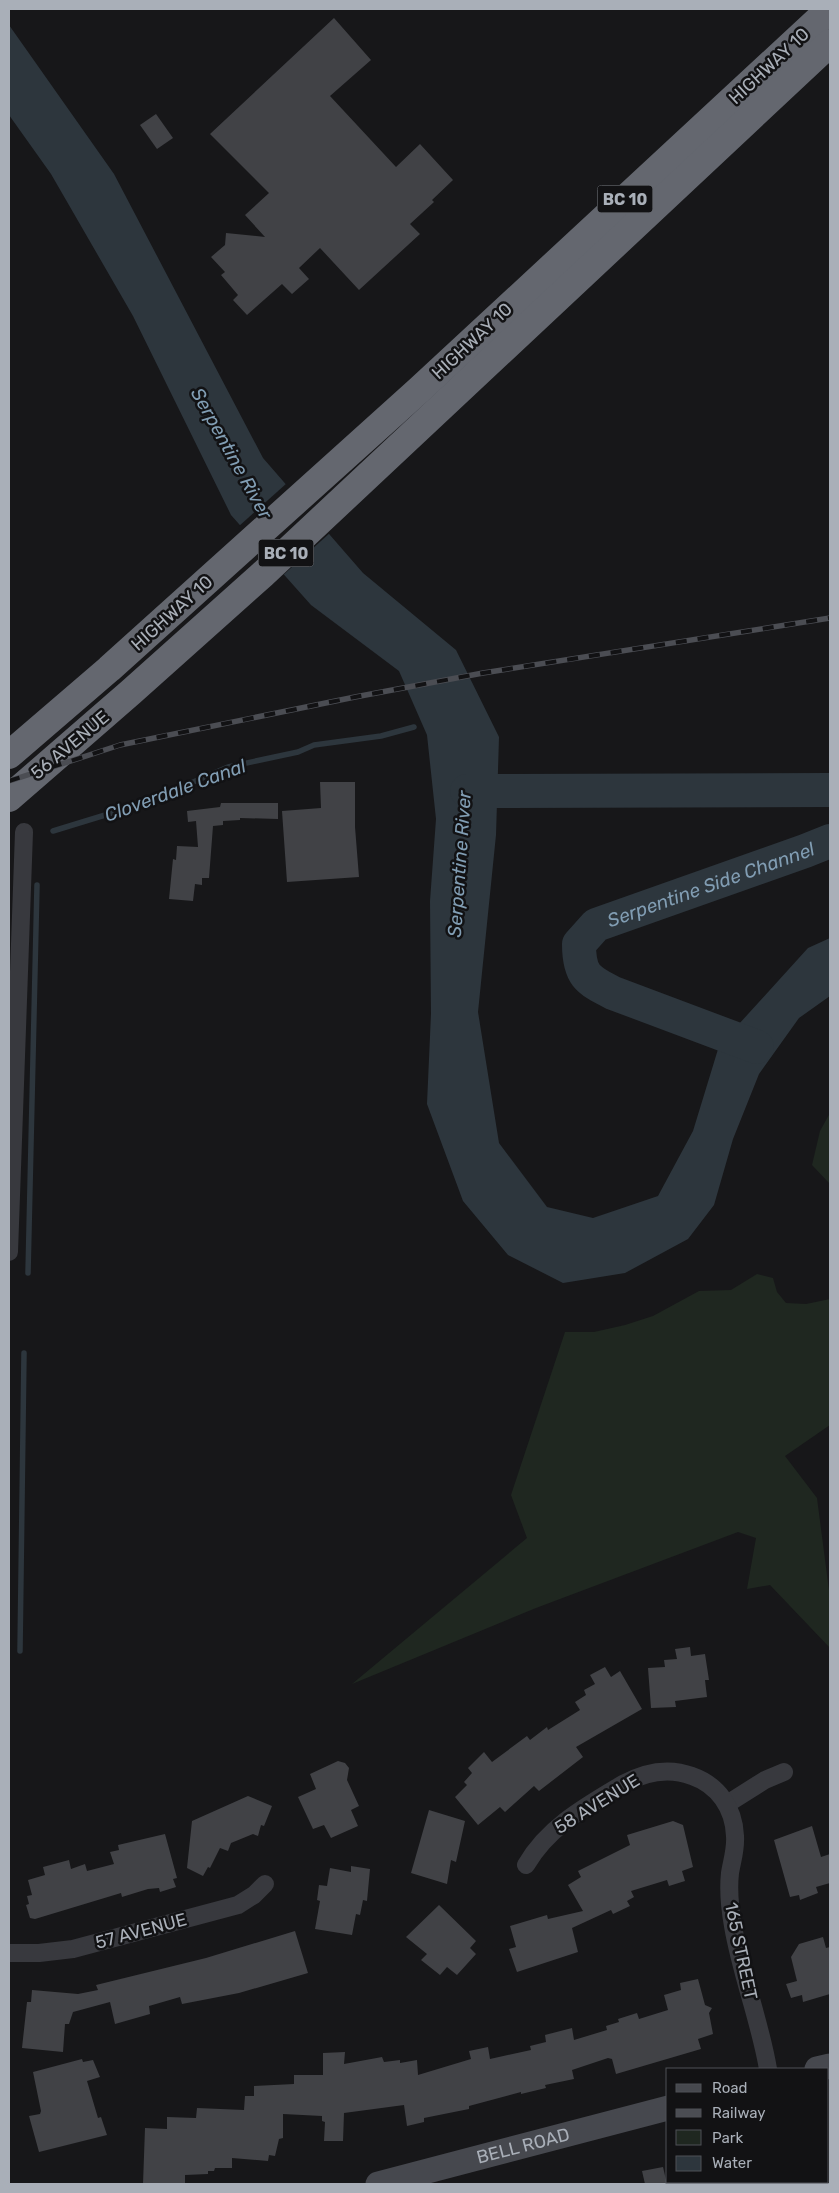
<svg xmlns="http://www.w3.org/2000/svg" width="839" height="2193" viewBox="0 0 839 2193" font-family="Rubik,sans-serif">
  <style>
    .green { fill: #1f2720 }
    .water { fill: #2d363d }
    .pier { fill: #171719 }
    .lines { fill: none; stroke-linecap: round; stroke-linejoin: round }
    .stream { stroke: #2d363d; stroke-width: 5.5 }
    .river { stroke: #2d363d; stroke-width: 34 }
    .building { fill: #414246 }
    .street { stroke: #38393e; stroke-width: 18 }
    .secondary { stroke: #46484e; stroke-width: 25 }
    .highway { stroke: #64676f; stroke-width: 28 }
    .rail-casing { stroke: #4b4d53; stroke-width: 5.5 }
    .rail { stroke: #121214; stroke-width: 4; stroke-dasharray: 11; stroke-linecap: butt }
    .labels { text-anchor: middle; stroke-width: 5; stroke-linejoin: round; paint-order: stroke }
    .shield { fill: #121214; stroke: #7c8087; stroke-width: 1 }
    .shield-label { font-size: 16px; font-weight: bold; fill: #a9afb8 }
    .street-label { font-size: 18px; fill: #a9afb8; stroke: #121214 }
    .water-label { font-size: 19px; font-style: italic; fill: #819db3; stroke: #121214 }
  </style>
  <rect width="100%" height="100%" fill="#171719"/>
  <g class="green">
    <polygon points="830,1113 830,1184 812,1165 820,1131"/>
    <polygon points="757,1274 773,1278 777,1292 786,1303 806,1304 830,1299 830,1425 785,1456 817,1498 830,1598 830,1648 770,1585 747,1589 756,1538 738,1532 536,1608 352,1684 527,1538 511,1495 565,1332 594,1332 625,1325 653,1316 699,1291 731,1290"/>
  </g>
  <polygon class="water" points="9,25 114,174 263,458 363,573 456,650 499,737 496,835 478,1012 499,1143 547,1207 593,1218 658,1196 693,1131 719,1046 808,948 830,938 830,996 799,1018 759,1074 733,1139 714,1205 688,1239 625,1273 563,1283 508,1255 463,1201 427,1104 431,1014 430,901 436,819 427,735 399,671 311,605 231,515 133,316 51,174 9,115"/>
  <polygon class="pier" points="287,483 331,532 282,576 238,527"/>
  <g class="lines">
    <g class="stream">
      <polyline points="53,831 115,812 177,789 228,767 298,752 314,745 381,736 414,727"/>
      <polyline points="28,1273 37,885"/>
      <polyline points="20,1651 24,1353"/>
    </g>
    <g class="river">
      <polyline points="467,791 830,790"/>
      <path id="s1" d="M 757,1047 L 613,993 C 587,980 579,975 579,944 L 596,925 L 805,851 L 830,841"/>
    </g>
  </g>
  <g class="building">
    <polygon points="334,18 371,60 330,96 396,167 420,144 453,180 432,200 434,202 410,224 420,234 359,290 320,248 299,268 309,279 292,294 282,284 247,315 233,300 238,295 221,275 225,272 211,257 225,245 226,233 265,237 245,215 269,193 210,134"/>
    <polygon points="156,114 173,138 157,149 140,125"/>
    <polygon points="320,782 355,782 355,827 359,877 287,882 282,811 321,808"/>
    <polygon points="221,803 278,803 278,819 240,818 240,820 223,821 223,825 213,826 209,878 202,878 202,885 195,884 193,901 169,899 173,859 176,860 177,846 198,847 196,821 188,822 187,811 220,807"/>
    <polygon points="690,1647 691,1656 705,1654 709,1680 705,1680 707,1697 675,1701 676,1707 651,1708 648,1668 665,1667 664,1660 677,1659 675,1649"/>
    <polygon points="605,1667 611,1677 620,1671 642,1709 576,1747 583,1757 539,1791 534,1786 505,1812 500,1807 478,1825 455,1797 467,1785 464,1782 472,1773 468,1768 484,1752 492,1762 527,1736 530,1740 547,1727 548,1730 580,1710 575,1702 586,1695 584,1690 595,1684 590,1675"/>
    <polygon points="338,1761 345,1763 349,1768 347,1780 359,1806 351,1810 358,1826 331,1838 324,1825 313,1829 298,1797 316,1789 310,1774"/>
    <polygon points="248,1796 272,1806 264,1826 261,1825 258,1836 253,1834 231,1843 228,1851 220,1848 210,1868 208,1867 203,1876 187,1868 192,1821"/>
    <polygon points="429,1810 465,1821 456,1862 451,1860 447,1884 411,1873"/>
    <polygon points="673,1821 683,1825 693,1867 682,1871 685,1881 669,1886 667,1880 631,1891 634,1897 627,1901 630,1906 613,1914 611,1910 572,1928 578,1952 517,1972 509,1949 516,1947 510,1926 547,1915 548,1919 583,1911 568,1885 581,1877 578,1871 630,1845 627,1835"/>
    <polygon points="812,1826 821,1857 830,1854 830,1883 816,1887 818,1893 800,1900 799,1895 790,1897 774,1840"/>
    <polygon points="165,1834 177,1878 173,1879 176,1887 160,1892 159,1888 148,1889 122,1897 121,1893 35,1919 30,1918 26,1905 29,1904 27,1896 32,1895 28,1880 45,1875 43,1867 69,1860 71,1869 85,1864 87,1871 114,1864 110,1852 119,1850 118,1845"/>
    <polygon points="351,1866 370,1869 367,1901 363,1900 360,1915 356,1914 352,1935 315,1929 320,1901 317,1900 319,1885 327,1886 330,1868 351,1872"/>
    <polygon points="439,1905 476,1941 470,1948 476,1954 457,1975 447,1967 440,1975 421,1960 427,1954 406,1937"/>
    <polygon points="295,1931 308,1973 239,1993 182,2004 180,1997 149,2006 150,2014 115,2024 110,2002 73,2012 69,2024 65,2024 63,2052 22,2048 27,2002 31,2002 32,1990 78,1994 98,1990 96,1985 206,1958"/>
    <polygon points="823,1937 826,1948 830,1947 830,1994 803,2002 802,1995 791,1998 786,1984 797,1981 791,1957 799,1944"/>
    <polygon points="698,1979 705,2005 712,2008 709,2013 713,2034 698,2039 701,2049 616,2074 612,2059 608,2058 572,2070 574,2079 545,2085 546,2088 521,2094 521,2092 469,2106 469,2109 424,2118 424,2122 407,2126 404,2105 344,2113 343,2141 324,2141 325,2122 322,2121 322,2116 283,2114 283,2138 279,2139 275,2156 269,2155 268,2161 232,2158 232,2168 215,2168 214,2171 208,2171 208,2174 185,2175 185,2183 143,2184 145,2128 167,2129 167,2117 196,2118 197,2108 244,2110 245,2096 254,2096 254,2086 294,2084 294,2075 323,2075 323,2053 345,2052 344,2064 382,2057 384,2062 400,2060 400,2063 417,2060 418,2075 471,2059 469,2051 488,2047 490,2059 531,2050 530,2046 546,2042 545,2035 572,2028 574,2040 607,2030 606,2026 619,2022 618,2019 637,2013 639,2019 668,2010 664,1995 681,1990 680,1983"/>
    <polygon points="82,2059 83,2062 93,2060 100,2077 87,2081 98,2118 101,2117 107,2135 39,2152 29,2116 40,2114 41,2111 33,2072"/>
    <polygon points="663,2167 667,2184 645,2184 642,2171"/>
  </g>
  <g class="lines">
    <g class="street">
      <polyline points="9,1252 24,832"/>
      <polyline points="727,1804 765,1780 784,1772"/>
      <path d="M 526,1865 C 548,1827 586,1806 623,1784 C 645,1772 668,1767 692,1776 C 718,1785 734,1808 735,1836 C 736,1849 732,1861 730,1873 C 728,1891 730,1909 733,1926 C 741,1974 760,2021 768,2069"/>
      <polyline points="9,1953 39,1953 73,1949 238,1905 254,1895 265,1884"/>
      <polyline points="812,2182 814,2184"/>
    </g>
    <g class="secondary">
      <polyline points="817,2069 830,2066"/>
      <path id="s2" d="M 378,2184 L 668,2108"/>
    </g>
    <g class="highway">
      <polyline points="9,755 109,669 419,390 830,9"/>
      <polyline points="9,798 131,692 263,574 830,43"/>
    </g>
    <g class="rail-casing">
      <polyline id="rail" points="9,781 120,745 355,697 483,673 830,618"/>
    </g>
    <use href="#rail" class="rail"/>
  </g>
  <g class="labels">
    <g class="shield">
      <rect x="597.5" y="185.5" width="55" height="27" rx="4"/>
      <rect x="258.5" y="539.5" width="55" height="27" rx="4"/>
    </g>
    <g class="shield-label">
      <text x="625" y="205">BC 10</text>
      <text x="286" y="559">BC 10</text>
    </g>
    <g class="street-label">
      <text transform="translate(769 66) rotate(-43)" y="6">HIGHWAY 10</text>
      <text transform="translate(472 341) rotate(-43)" y="6">HIGHWAY 10</text>
      <text transform="translate(172 613) rotate(-42)" y="6">HIGHWAY 10</text>
      <text transform="translate(70 745) rotate(-40)" y="6">56 AVENUE</text>
      <text transform="translate(597 1804) rotate(-32)" y="6">58 AVENUE</text>
      <text transform="translate(141 1931) rotate(-15)" y="6">57 AVENUE</text>
      <text transform="translate(741 1951) rotate(78)" y="6">165 STREET</text>
      <text dy="6" stroke="none"><textPath href="#s2" startOffset="150">BELL ROAD</textPath></text>
    </g>
    <g class="water-label">
      <text transform="translate(232 453) rotate(61)" y="7">Serpentine River</text>
      <text transform="translate(175 790) rotate(-20)" y="7">Cloverdale Canal</text>
      <text transform="translate(459 864) rotate(-86)" y="7">Serpentine River</text>
      <text dy="7" stroke="none"><textPath href="#s1" startOffset="366">Serpentine Side Channel</textPath></text>
    </g>
  </g>
  <rect width="839" height="2193" fill="none" stroke="#a9afb8" stroke-width="20"/>
  <rect x="666" y="2068" width="162" height="115" fill="#121214" stroke="#4e5156"/>
  <rect x="676" y="2084" width="25" height="8" fill="#46484e" stroke="#4e5156"/>
  <text x="712" y="2093" font-size="15" fill="#a9afb8">Road</text>
  <rect x="676" y="2109" width="25" height="8" fill="#4b4d53" stroke="#4e5156"/>
  <text x="712" y="2118" font-size="15" fill="#a9afb8">Railway</text>
  <rect x="676" y="2130" width="25" height="15" fill="#1f2720" stroke="#4e5156"/>
  <text x="712" y="2143" font-size="15" fill="#a9afb8">Park</text>
  <rect x="676" y="2156" width="25" height="15" fill="#2d363d" stroke="#4e5156"/>
  <text x="712" y="2168" font-size="15" fill="#a9afb8">Water</text>
</svg>
